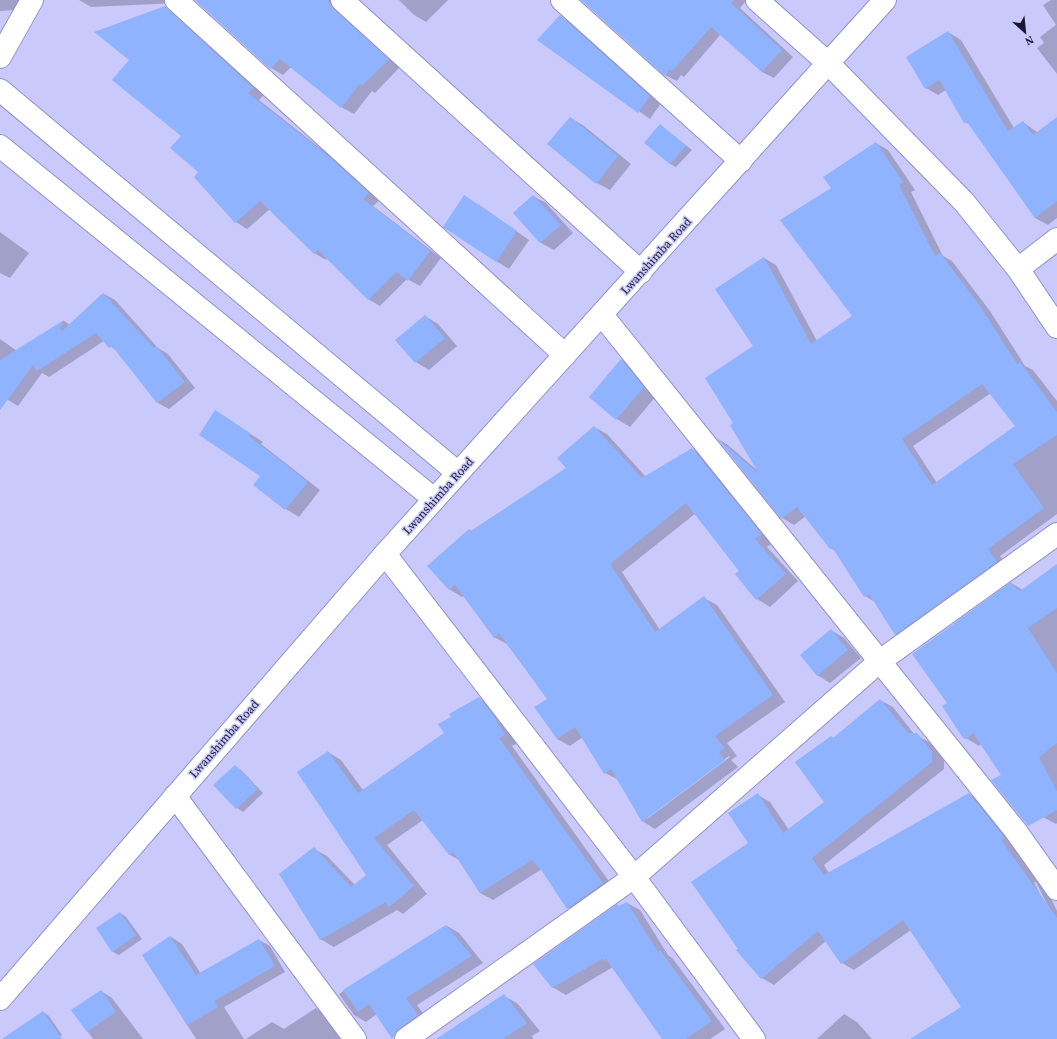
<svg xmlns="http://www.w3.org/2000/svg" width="1057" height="1039" viewBox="0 0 1057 1039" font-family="'Source Serif 4',serif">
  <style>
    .shadow { fill: #0003; fill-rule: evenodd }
    .building { fill: #8fb3fe; fill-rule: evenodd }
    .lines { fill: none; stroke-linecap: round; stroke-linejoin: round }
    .street-casing { stroke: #9190cb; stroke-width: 24 }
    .street { stroke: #fff; stroke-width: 22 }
    .labels { text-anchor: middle; stroke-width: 3; stroke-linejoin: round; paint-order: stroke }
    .street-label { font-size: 12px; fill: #1a182f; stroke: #c9c9fb }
  </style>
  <rect width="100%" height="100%" fill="#c9c9fb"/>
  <g class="shadow">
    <polygon points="0,0 35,0 29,9 0,11"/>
    <polygon points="79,0 178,0 177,3 91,7"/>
    <polygon points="196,0 344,0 400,67 375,93 372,91 354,114 341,107 291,67 283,75 271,68"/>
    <polygon points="399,0 448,0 426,22 414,15"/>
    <polygon points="582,0 747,0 740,8 793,57 774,78 762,72 721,34 684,77 681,75 677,81 665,75"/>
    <polygon points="1051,0 1057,0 1057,74 1037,48 1044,43 1040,37 1056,25 1043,5"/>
    <polygon points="165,7 177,14 264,95 259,100 344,167 380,200 373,206 441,258 420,286 407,279 380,306 368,299 327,258 326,260 314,253 270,209 247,229 236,222 195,177 200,172 182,136 130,60"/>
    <polygon points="562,18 573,24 661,103 650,119 539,40"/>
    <polygon points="948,32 961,40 1014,128 1023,122 1038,133 1057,118 1057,218 1048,225 1035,218 972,126 965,122 946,90 938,95 926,88"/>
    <polygon points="571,118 584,126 631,164 610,190 597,183"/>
    <polygon points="660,125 692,150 676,167 670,164"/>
    <path d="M 876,143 L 888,150 L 915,190 L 911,192 L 943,256 L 952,261 L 990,311 L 1025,366 L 1033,370 L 1057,401 L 1057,514 L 1000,556 L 1009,569 L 908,641 L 896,634 L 875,602 L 865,596 L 836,551 L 830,548 L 806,516 L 794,525 L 782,518 L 720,440 L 728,445 L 758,471 L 735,423 L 755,347 L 764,258 L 776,265 L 817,341 L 854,316 L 832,189 ZM 991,393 L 1016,427 L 937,483 L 913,446 Z"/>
    <polygon points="533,196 546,203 573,233 554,250 541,243 514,213"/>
    <polygon points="478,204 529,240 509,269 496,261"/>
    <polygon points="0,232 29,253 10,278 0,273"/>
    <polygon points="104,294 115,300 158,348 168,354 195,388 169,409 158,403 118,352 104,341 49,377 42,373 18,406 0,395 0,339 17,351 64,321 70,325"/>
    <polygon points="425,316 438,324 457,346 429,370 416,362"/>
    <polygon points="622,360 635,368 657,395 630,427 617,419"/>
    <polygon points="216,411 263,442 261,444 320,490 299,517 286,509 254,485 262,476"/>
    <path d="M 594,427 L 607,434 L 646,477 L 692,449 L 705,456 L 774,542 L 767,547 L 798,581 L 770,607 L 757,599 L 736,574 L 740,571 L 696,513 L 622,572 L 660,630 L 704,598 L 717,605 L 785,702 L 727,743 L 737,756 L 731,760 L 738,767 L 655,829 L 642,821 L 619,780 L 605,773 L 583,737 L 570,746 L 557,739 L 548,699 L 507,644 L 494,637 L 464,596 L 462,597 L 449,589 L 469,530 L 471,531 L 567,469 ZM 729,756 L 730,757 L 647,819 L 647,817 Z"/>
    <polygon points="1057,565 1057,823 1056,824 1043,817 981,744 979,746 964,737 948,703 1011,583 1023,590"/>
    <polygon points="831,630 844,638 861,658 830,683 817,675"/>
    <polygon points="479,698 493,706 518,743 512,746 616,891 581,916 568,908 542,869 493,900 480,893 459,860 450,855 423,820 387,845 427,894 403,914 397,910 334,947 320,939 314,849 327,856 355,885 367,875 328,752 341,760 363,790 445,733 452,717"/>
    <polygon points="880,700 893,707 914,734 929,742 944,760 944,769 824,865 829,873 969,794 981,801 1017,845 1013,847 1038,882 1045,886 1057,911 1057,925 1036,882 1034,882 1057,930 1057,1039 912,1039 962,1007 911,930 854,970 842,963 826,941 774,985 762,978 739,949 758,795 770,802 789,830 825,802 831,737 834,738"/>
    <polygon points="235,766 241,770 263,793 243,812 237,808 215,785"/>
    <polygon points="627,903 640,910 668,955 673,959 725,1029 710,1039 663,1039 613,967 566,995 552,987 620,907"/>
    <polygon points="120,913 126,917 142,939 119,955 113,952 97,928"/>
    <polygon points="447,926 459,933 483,963 417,1005 429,1022 401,1039 395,1036 377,1014 366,1022 354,1015 339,994"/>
    <polygon points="171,937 182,944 201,974 259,940 270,946 285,972 224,1007 244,1039 196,1039 143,955"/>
    <polygon points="101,991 112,998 143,1039 93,1039 72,1010"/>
    <polygon points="504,996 517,1003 540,1031 532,1036 533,1039 437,1039"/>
    <polygon points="316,1008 327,1015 343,1036 340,1039 246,1039 272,1022 284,1029"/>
    <polygon points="43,1012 49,1016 62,1035 57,1039 17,1039"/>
    <polygon points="844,1014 857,1022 872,1039 817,1039"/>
  </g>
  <g class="building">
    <polygon points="195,0 327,0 334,9 389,59 362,86 360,84 341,108 280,59 270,69"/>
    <polygon points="581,0 734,0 731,3 782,50 762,72 711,27 672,71 670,69 665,76"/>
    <polygon points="165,6 253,88 248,93 332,159 369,193 363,199 430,251 408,281 396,272 368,300 318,250 314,254 260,201 235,223 194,177 198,172 170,148 181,136 112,80 129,60 94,32"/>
    <polygon points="560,15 650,96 638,113 537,40"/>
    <polygon points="948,31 1008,131 1023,121 1033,135 1057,117 1057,201 1035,218 967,122 964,123 939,80 925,89 906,57"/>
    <polygon points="570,117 618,156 596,184 547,144"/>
    <polygon points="660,124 686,146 670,164 644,143"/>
    <path d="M 876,142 L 903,182 L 899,185 L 935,256 L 940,253 L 978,303 L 1017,364 L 1020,362 L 1057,412 L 1057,435 L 1013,464 L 1044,508 L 988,549 L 997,562 L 895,635 L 869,594 L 864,597 L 832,547 L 830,549 L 797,507 L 781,519 L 716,437 L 759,474 L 730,425 L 733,423 L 705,378 L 753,346 L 715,289 L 764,257 L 811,344 L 852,316 L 780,220 L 831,188 L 823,177 ZM 982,384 L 1015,426 L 932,485 L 902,439 Z"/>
    <polygon points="464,195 517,231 496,262 443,227"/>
    <polygon points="533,195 561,225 540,243 513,213"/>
    <polygon points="103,293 154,348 156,346 185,382 157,403 112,346 109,348 96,333 37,371 33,365 0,410 0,360 64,320 60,328 62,331"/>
    <polygon points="425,315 445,338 415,363 395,340"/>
    <polygon points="621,359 644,387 616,420 589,397"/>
    <polygon points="215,410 250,433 249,436 308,482 285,510 253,485 260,476 199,435"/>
    <polygon points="594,426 642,478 692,448 762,534 755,539 786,574 756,600 735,574 739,571 686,503 610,564 655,632 704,596 773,695 715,736 725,748 719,752 725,760 642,822 611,769 604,774 575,727 557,739 534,707 547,699 499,633 494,638 455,585 449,590 427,566 469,529 471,531 566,468 557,458"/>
    <polygon points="1057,564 1057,608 1028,628 1057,673 1057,743 1039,757 1057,791 1057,810 1028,826 991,780 1001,775 973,733 966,739 963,738 942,706 947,703 912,654 1011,582 1017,590 1019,589 1020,591"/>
    <polygon points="831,629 848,650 817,676 800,655"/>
    <polygon points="479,697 494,716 505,735 499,738 603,883 567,909 542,871 532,860 480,893 453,852 449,855 414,810 374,838 414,886 389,907 386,902 320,940 279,874 314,847 351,887 366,875 297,772 328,751 358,793 444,733 438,724 451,717 449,714"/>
    <polygon points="880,699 908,733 917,733 932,752 932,762 812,858 824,875 969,793 1005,838 1001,840 1057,918 1057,1039 910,1039 961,1007 903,920 841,964 818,931 761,979 736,950 738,949 691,882 748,843 728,813 758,793 783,833 824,802 795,762 831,736 833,738"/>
    <polygon points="235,765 258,789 236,809 213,785"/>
    <polygon points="627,902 658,952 660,950 712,1021 686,1039 662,1039 606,959 604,961 602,959 552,988 533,964 617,904 619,906"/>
    <polygon points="120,912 136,935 112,952 96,928"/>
    <polygon points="446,925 472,956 406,998 418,1015 399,1029 392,1039 369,1004 358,1012 343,990"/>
    <polygon points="170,936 196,975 259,939 275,966 214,1001 218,1007 187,1025 142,955"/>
    <polygon points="101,990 116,1012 87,1032 71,1010"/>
    <polygon points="504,994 527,1023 503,1039 436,1039"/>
    <polygon points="43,1011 62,1039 2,1039"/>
  </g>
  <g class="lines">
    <g class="street-casing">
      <g id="street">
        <polyline points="176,0 565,355"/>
        <polyline points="342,0 641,272"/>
        <polyline points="562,0 741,161"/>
        <polyline points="757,0 829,64 964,202 1018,269 1057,327"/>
        <polyline points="0,57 32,0"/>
        <polyline points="0,90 458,473"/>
        <polyline points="0,146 434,499"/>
        <polyline points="1018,269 1057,239"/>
        <polyline points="602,315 1015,830 1057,889"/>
        <polyline points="385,554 634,877 754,1039"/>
        <polyline points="175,796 355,1039"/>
        <polyline points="0,999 385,554 885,0"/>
        <polyline points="406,1039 634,877 880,661 1057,534"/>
      </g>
    </g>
    <use href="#street" class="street"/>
  </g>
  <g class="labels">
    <g class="street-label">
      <text transform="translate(656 256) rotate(-48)" y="4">Lwanshimba Road</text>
      <text transform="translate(438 496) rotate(-48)" y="4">Lwanshimba Road</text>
      <text transform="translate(224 739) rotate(-49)" y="4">Lwanshimba Road</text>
    </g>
  </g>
  <g transform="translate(1025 32) rotate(153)" stroke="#c9c9fb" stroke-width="3" paint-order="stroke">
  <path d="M0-3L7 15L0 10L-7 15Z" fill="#1a182f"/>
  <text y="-6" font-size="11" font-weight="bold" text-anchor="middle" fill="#1a182f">N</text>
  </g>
</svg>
